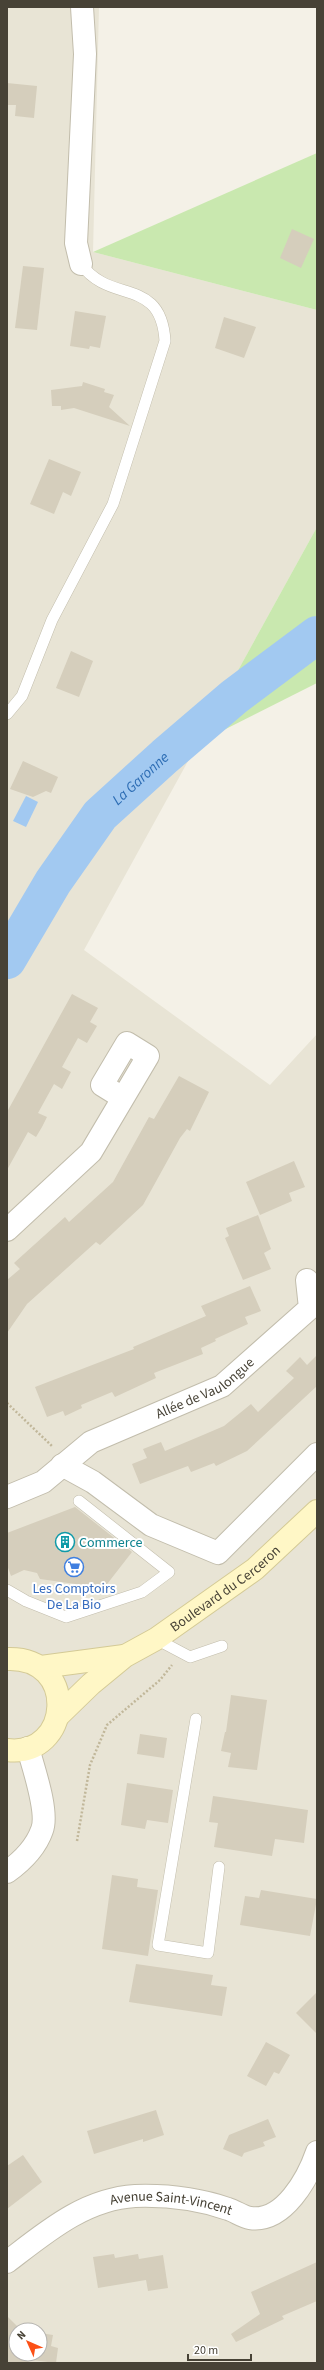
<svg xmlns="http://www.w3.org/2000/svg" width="324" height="2370" viewBox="0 0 324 2370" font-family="'Source Sans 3',sans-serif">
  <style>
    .residential { fill: #e8e4d5; fill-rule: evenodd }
    .green { fill: #c9e8af }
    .water { fill: #a2c9f1 }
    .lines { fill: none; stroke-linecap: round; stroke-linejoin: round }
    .river { stroke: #a2c9f1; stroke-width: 38 }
    .building { fill: #d5cebc }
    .lane-casing { stroke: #c2bdac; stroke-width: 12 }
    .street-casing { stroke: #c2bdac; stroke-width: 24 }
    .secondary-casing { stroke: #d4ca96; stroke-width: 24 }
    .path { stroke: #c1b79a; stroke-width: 2.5; stroke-dasharray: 2 2; stroke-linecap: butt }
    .lane { stroke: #fff; stroke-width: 11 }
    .street { stroke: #fff; stroke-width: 22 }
    .secondary { stroke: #fff7c6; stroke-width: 22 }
    .labels { text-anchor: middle; stroke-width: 4; stroke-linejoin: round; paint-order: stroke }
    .street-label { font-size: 14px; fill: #474236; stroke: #fff }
    .culture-label { font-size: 14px; fill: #0d838f; stroke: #fff; text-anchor: start }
    .shop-label { font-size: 14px; fill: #366cbe; stroke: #fff }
    .water-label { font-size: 15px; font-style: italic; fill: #2d6db4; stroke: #fff }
  </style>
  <rect width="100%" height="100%" fill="#f4f1e7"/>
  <path class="residential" d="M 7,7 L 99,7 L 93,252 L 317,310 L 317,527 L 84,950 L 270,1085 L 317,1034 L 317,2363 L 7,2363 ZM 16,2330 L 40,2330 L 40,2354 L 16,2354 Z"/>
  <g class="green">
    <polygon points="317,153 317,310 93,252"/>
    <polygon points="317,527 317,683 198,743"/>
  </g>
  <polygon class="water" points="26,796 38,802 26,827 13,821"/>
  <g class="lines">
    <path class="river" id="s1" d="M 7,960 L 53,882 L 100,815 L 165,756 L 234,697 L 317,635"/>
  </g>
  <g class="building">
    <polygon points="7,83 37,86 34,118 15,116 16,105 7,105"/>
    <polygon points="292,229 314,239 301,268 280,258"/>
    <polygon points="23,266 44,268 37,330 15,328"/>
    <polygon points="75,311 106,316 100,348 90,346 89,349 70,346"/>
    <polygon points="224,317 256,327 244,358 215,348"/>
    <polygon points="83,382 105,389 104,392 114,395 109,407 130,426 74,408 61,410 61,406 52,406 51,390 82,386"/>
    <polygon points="49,459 81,472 71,496 63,492 54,514 30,504"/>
    <polygon points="71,651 93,661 79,697 56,688"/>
    <polygon points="23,761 58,777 51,793 46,791 33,797 10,789"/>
    <polygon points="72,994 98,1008 90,1022 97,1026 87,1043 78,1038 62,1067 71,1072 62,1089 54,1084 38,1113 47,1117 42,1127 36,1137 28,1132 7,1170 7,1112"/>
    <polygon points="179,1076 209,1092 190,1131 187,1129 180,1138 143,1205 100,1245 96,1242 27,1304 7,1333 7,1280 20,1269 14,1263 65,1217 69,1222 113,1182 149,1117 154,1119"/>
    <polygon points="294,1161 305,1187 289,1193 292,1201 260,1215 246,1182"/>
    <polygon points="258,1215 271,1249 264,1253 271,1269 243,1280 225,1238 229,1236 226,1228"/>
    <polygon points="250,1286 261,1311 245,1317 248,1324 215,1339 216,1341 201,1348 203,1354 154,1373 156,1378 115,1397 112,1392 81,1405 82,1408 65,1416 63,1411 47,1417 35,1387 134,1349 133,1347 206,1316 201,1306"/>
    <polygon points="317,1355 317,1386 247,1451 216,1466 214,1463 191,1472 188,1466 140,1484 132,1464 147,1458 143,1449 161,1442 165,1451 203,1435 224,1426 251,1404 258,1412 294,1378 286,1371 300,1357 307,1365"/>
    <polygon points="75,1507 132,1552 104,1588 40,1579 37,1573 24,1570 11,1576 7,1565 7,1533"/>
    <polygon points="231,1695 267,1700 257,1770 228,1767 231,1753 221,1751 225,1732 226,1732"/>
    <polygon points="140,1734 167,1738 164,1758 137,1754"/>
    <polygon points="127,1783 173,1790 168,1823 147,1820 145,1829 121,1825"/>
    <polygon points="213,1796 308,1810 304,1843 275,1839 272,1856 214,1847 218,1823 209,1822"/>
    <polygon points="112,1875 138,1879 137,1887 158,1890 148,1956 102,1949"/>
    <polygon points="261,1890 317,1899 310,1936 240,1925 245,1896 259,1898"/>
    <polygon points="136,1964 213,1975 211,1985 227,1987 222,2016 129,2002"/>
    <polygon points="317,1992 317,2034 296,2013"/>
    <polygon points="266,2042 290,2055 279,2074 274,2072 266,2086 247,2076"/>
    <polygon points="156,2110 164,2135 143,2142 143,2139 94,2154 87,2131"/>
    <polygon points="268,2119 276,2137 263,2142 265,2146 244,2153 242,2157 223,2149 229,2135"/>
    <polygon points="23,2155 42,2182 7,2209 7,2166"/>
    <polygon points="114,2254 115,2258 138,2254 139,2259 163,2255 168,2288 148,2291 146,2280 98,2288 93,2257"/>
    <polygon points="317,2262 317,2301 282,2316 284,2319 236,2342 231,2334 260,2314 251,2292"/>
    <polygon points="7,2316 21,2330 16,2330 16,2354 40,2354 40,2333 53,2335 51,2346 58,2348 56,2363 32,2360 25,2363 7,2363"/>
  </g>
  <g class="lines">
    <g class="lane-casing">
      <g id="lane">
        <path d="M 7,714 L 22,696 L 52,620 L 113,504 L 165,341 C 161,276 110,305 81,264"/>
        <polyline points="7,1590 26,1601 66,1617 142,1592 169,1572 79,1501"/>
        <polyline points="156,1639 190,1657 222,1646"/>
        <polyline points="196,1719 158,1945 208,1953 219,1867"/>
      </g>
    </g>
    <g class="street-casing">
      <g id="street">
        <polyline points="81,264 76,243 85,54 82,7"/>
        <polyline points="7,1230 91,1152 148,1056 127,1043 102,1085 123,1098"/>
        <polyline points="62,1465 93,1482 151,1525 218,1553 317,1454"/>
        <path id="s2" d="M 7,1497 L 43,1482 L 91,1442 L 222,1386 L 310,1308 L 307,1280"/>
        <path d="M 7,1872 C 21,1862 36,1847 42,1830 C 49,1812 33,1767 28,1748"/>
        <path id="s3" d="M 7,2262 C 45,2233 84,2199 135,2196 C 165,2195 199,2199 228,2209 C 235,2211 243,2217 250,2218 C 284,2223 308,2178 317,2152"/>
      </g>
    </g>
    <g class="secondary-casing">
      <g id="secondary">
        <path d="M 7,1659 C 79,1656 72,1758 7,1750"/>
        <polyline points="41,1667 124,1656"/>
        <path id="s4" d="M 58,1716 L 91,1684 L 125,1656 L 156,1639 L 255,1569 L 317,1511"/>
      </g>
    </g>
    <g class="path">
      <polyline points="7,1403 53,1447"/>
      <polyline points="77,1841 90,1765 107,1725 160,1680 172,1665"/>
    </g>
    <use href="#lane" class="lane"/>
    <use href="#street" class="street"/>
    <use href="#secondary" class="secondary"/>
  </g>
  <defs>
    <g id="building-ring" transform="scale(1)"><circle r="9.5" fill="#fff" stroke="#0f9aa8" stroke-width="1.5"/><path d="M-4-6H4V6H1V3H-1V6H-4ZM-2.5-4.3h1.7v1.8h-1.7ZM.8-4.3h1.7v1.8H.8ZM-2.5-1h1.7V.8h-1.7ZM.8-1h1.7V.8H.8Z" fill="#0f9aa8"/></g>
    <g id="supermarket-ring" transform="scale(1)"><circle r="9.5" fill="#fff" stroke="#3f7fe0" stroke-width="1.5"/><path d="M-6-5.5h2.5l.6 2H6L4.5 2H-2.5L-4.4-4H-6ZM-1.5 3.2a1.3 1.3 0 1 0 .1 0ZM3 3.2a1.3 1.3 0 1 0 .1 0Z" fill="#3f7fe0"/></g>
  </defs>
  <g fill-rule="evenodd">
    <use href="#building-ring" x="65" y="1542"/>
    <use href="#supermarket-ring" x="74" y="1567"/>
  </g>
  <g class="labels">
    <g class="street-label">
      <text dy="5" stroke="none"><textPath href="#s2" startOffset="228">Allée de Vaulongue</textPath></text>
      <text dy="5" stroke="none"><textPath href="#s4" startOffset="211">Boulevard du Cerceron</textPath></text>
      <text dy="5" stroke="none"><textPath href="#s3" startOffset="183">Avenue Saint-Vincent</textPath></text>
    </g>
    <g class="culture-label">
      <text x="79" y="1547">Commerce</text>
    </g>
    <g class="shop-label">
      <text x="74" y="1593">Les Comptoirs<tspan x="74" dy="16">De La Bio</tspan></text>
    </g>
    <g class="water-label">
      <text dy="5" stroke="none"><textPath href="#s1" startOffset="227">La Garonne</textPath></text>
    </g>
  </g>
  <rect width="324" height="2370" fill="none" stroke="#474236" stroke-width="16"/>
  <g transform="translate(28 2342) rotate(315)"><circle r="19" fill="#ffffff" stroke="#b5b3af"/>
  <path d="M0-3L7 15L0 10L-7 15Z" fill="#fc5016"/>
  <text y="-6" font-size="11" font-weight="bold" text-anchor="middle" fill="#474236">N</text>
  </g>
  <path d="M188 2354v6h63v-6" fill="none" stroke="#474236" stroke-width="2"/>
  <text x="194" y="2354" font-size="12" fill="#474236" stroke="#ffffff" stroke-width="3" paint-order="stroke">20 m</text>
</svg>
